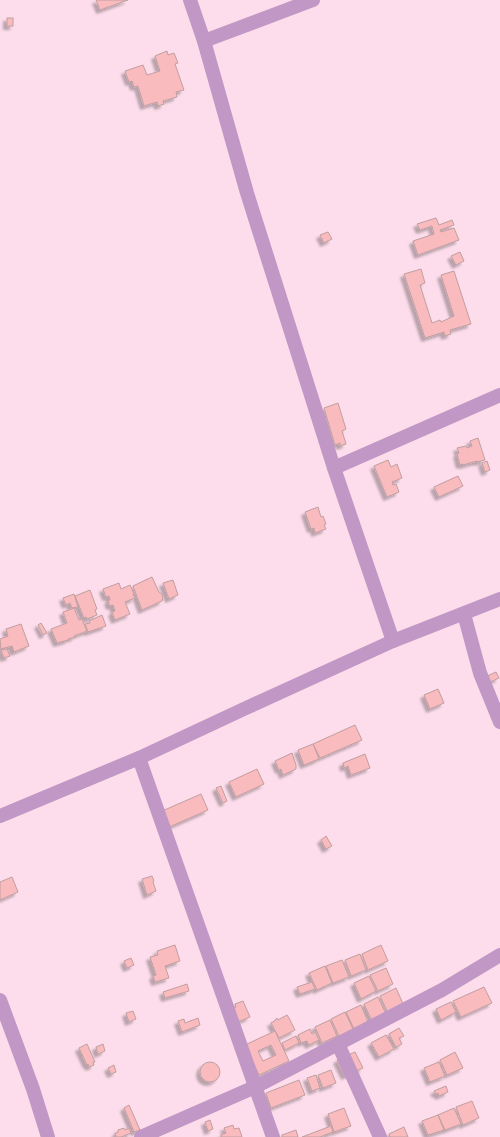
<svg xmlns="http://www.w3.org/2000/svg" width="500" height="1137" viewBox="0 0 500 1137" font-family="'Public Sans',sans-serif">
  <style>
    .building { fill: #f9bbbe; stroke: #c09ea0; fill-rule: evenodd; filter: url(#shadow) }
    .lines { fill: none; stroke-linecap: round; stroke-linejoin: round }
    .minor { stroke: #c197c5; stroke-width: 14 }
  </style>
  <defs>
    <filter id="shadow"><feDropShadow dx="-3.5" dy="3.5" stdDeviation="1" flood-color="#0004"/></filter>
  </defs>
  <rect width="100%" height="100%" fill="#fdddeb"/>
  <g class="building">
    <polygon points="96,0 128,0 100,10"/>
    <rect x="7" y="18" width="6" height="8"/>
    <polygon points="167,51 168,55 174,53 178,63 175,64 184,90 176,92 177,97 163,101 164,104 158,106 157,102 144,106 138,86 134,87 132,81 129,82 125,71 143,65 147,75 160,71 155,56"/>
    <polygon points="436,218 439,225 452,220 454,225 440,230 441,232 454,228 459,240 418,255 413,241 434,234 432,226 420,230 417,224"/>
    <polygon points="328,232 332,239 324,243 320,235"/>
    <polygon points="460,252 464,261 456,265 451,256"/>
    <polygon points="421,269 425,283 420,285 432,323 440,320 441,322 454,316 441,275 454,271 471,324 450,330 451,334 445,336 444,332 425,338 404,274"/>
    <polygon points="338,403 346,429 342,431 346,444 340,446 340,443 335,445 324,408"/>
    <polygon points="478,438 485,460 477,462 477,461 463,465 463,464 460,465 457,454 459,453 457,448 466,446 467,448 472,446 470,441"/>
    <polygon points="388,460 391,467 397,464 402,478 392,482 393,485 396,484 399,492 387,497 374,466"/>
    <polygon points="487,461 490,470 485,472 482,463"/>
    <polygon points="458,476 463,486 439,497 434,487"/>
    <polygon points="318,507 321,517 323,516 326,524 324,525 326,529 315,533 314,528 311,529 305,512"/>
    <polygon points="152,577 159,592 162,594 163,598 162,601 142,610 133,586"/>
    <polygon points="173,580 178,595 169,599 163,583"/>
    <polygon points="119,583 121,589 130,585 134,594 133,594 135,598 125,602 130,614 115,620 112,612 115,611 113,605 110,606 108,601 110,600 109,596 106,597 103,589"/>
    <polygon points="90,590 97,609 95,610 97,615 87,619 86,617 84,618 75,596"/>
    <polygon points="74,594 78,607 72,608 70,603 66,605 63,598"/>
    <polygon points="74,608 79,620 82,619 87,631 74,636 75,637 68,639 68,640 57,643 51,629 67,623 63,612"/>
    <polygon points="102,615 106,626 88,632 85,624 90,623 89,621"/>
    <polygon points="41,623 47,633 43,635 38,625"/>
    <polygon points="21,624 29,646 14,652 12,646 1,649 0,639 8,636 6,629"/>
    <polygon points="7,649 10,656 4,658 1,650"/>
    <polygon points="496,672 499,678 486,684 483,678"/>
    <polygon points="438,689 444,703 430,709 424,695"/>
    <polygon points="355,725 362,740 320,758 313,744"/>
    <polygon points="313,744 319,759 304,765 298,750"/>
    <polygon points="292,753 296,765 296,769 283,775 281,769 279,770 275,761"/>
    <polygon points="365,754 370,768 351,775 348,766 344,768 343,763"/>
    <polygon points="257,769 264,784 236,797 229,782"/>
    <polygon points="221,786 227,801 223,803 216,788"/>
    <polygon points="201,794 208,810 167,828 160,812"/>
    <polygon points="326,836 332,846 326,849 321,840"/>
    <polygon points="152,876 154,881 153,882 156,891 147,895 142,879"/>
    <polygon points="12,877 18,892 0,900 0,882"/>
    <polygon points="175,945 180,961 165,966 169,978 155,982 153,976 156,975 150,957 158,955 157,951"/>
    <polygon points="381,945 388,961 368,970 362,954"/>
    <polygon points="360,954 366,970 351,976 345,960"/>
    <polygon points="131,958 134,965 127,968 124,961"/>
    <polygon points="342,960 349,977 333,983 326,966"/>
    <polygon points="325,966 332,983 317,990 309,973"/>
    <polygon points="386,968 393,984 378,991 370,975"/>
    <polygon points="369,976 376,991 361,999 354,983"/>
    <polygon points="312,982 315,989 300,994 297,987"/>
    <polygon points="187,984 189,991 165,998 163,992"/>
    <polygon points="484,987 492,1003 461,1017 453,1001"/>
    <polygon points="396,988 404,1006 388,1013 380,996"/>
    <polygon points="378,997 386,1014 372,1021 364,1004"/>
    <polygon points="243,1001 250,1017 235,1023 229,1009 236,1007 235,1004"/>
    <polygon points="451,1002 456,1012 441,1020 436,1009"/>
    <polygon points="361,1005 368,1022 356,1033 346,1012"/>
    <polygon points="133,1011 136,1019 129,1022 126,1013"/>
    <polygon points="345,1012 353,1029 339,1036 331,1019"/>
    <polygon points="287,1015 289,1018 295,1030 279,1038 271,1023 275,1021 275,1020 277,1018 278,1020"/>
    <polygon points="198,1018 200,1025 182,1032 178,1021 184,1019 185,1023"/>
    <polygon points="330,1020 337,1036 322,1043 315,1027"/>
    <polygon points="399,1028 404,1036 399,1038 402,1044 396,1047 389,1034"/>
    <polygon points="310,1029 312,1034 315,1032 319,1040 309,1045 307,1041 301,1043 298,1035"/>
    <path d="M 275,1031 L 289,1061 L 259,1075 L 245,1045 ZM 271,1045 L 276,1055 L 263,1061 L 258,1051 Z"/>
    <polygon points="386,1035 394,1049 379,1057 371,1043"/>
    <polygon points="296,1036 299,1043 285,1050 282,1043"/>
    <polygon points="87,1044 95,1062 93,1062 94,1065 89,1067 88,1064 87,1065 79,1048"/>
    <polygon points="103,1044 105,1051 98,1054 96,1047"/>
    <polygon points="355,1052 363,1068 345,1076 337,1060"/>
    <polygon points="455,1052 463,1068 447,1075 440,1060"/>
    <polygon points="439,1062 445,1076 430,1082 424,1068"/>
    <circle cx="210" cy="1072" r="10"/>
    <polygon points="114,1065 116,1072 111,1074 108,1068"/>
    <polygon points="331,1070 336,1083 323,1088 318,1075"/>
    <polygon points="316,1075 320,1088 312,1091 307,1078"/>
    <polygon points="299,1080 305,1095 271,1108 266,1093"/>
    <polygon points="446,1086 448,1092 439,1096 438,1093 436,1094 434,1091"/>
    <polygon points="472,1101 479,1118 463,1125 456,1107"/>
    <polygon points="129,1105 140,1130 134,1132 124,1108"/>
    <polygon points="344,1108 351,1126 334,1132 328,1114"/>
    <polygon points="454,1108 461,1124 445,1130 438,1115"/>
    <polygon points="438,1115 444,1130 428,1135 422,1121"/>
    <polygon points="210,1120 213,1129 208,1131 205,1122"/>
    <polygon points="233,1125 234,1129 239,1128 242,1137 221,1137 221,1135 226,1133 224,1128"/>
    <polygon points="331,1126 333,1132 320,1137 302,1137"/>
    <polygon points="404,1127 408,1137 390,1137 389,1134"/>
    <polygon points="124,1128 125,1130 129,1128 131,1133 121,1137 116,1137 115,1134 118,1132 118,1130"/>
    <polygon points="296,1130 298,1137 282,1137 282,1135"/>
  </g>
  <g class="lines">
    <g class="minor">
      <polyline points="190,0 204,41"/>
      <polyline points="313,0 204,41 247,193 334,468 500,395"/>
      <polyline points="334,468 393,641"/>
      <polyline points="464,614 480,673 500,722"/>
      <polyline points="139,758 273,1137"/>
      <polyline points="0,816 139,758 246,708 393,641 500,599"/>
      <polyline points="0,1000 33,1089 48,1137"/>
      <polyline points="338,1044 380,1137"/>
      <polyline points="141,1137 255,1087 442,990 500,955"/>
    </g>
  </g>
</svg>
